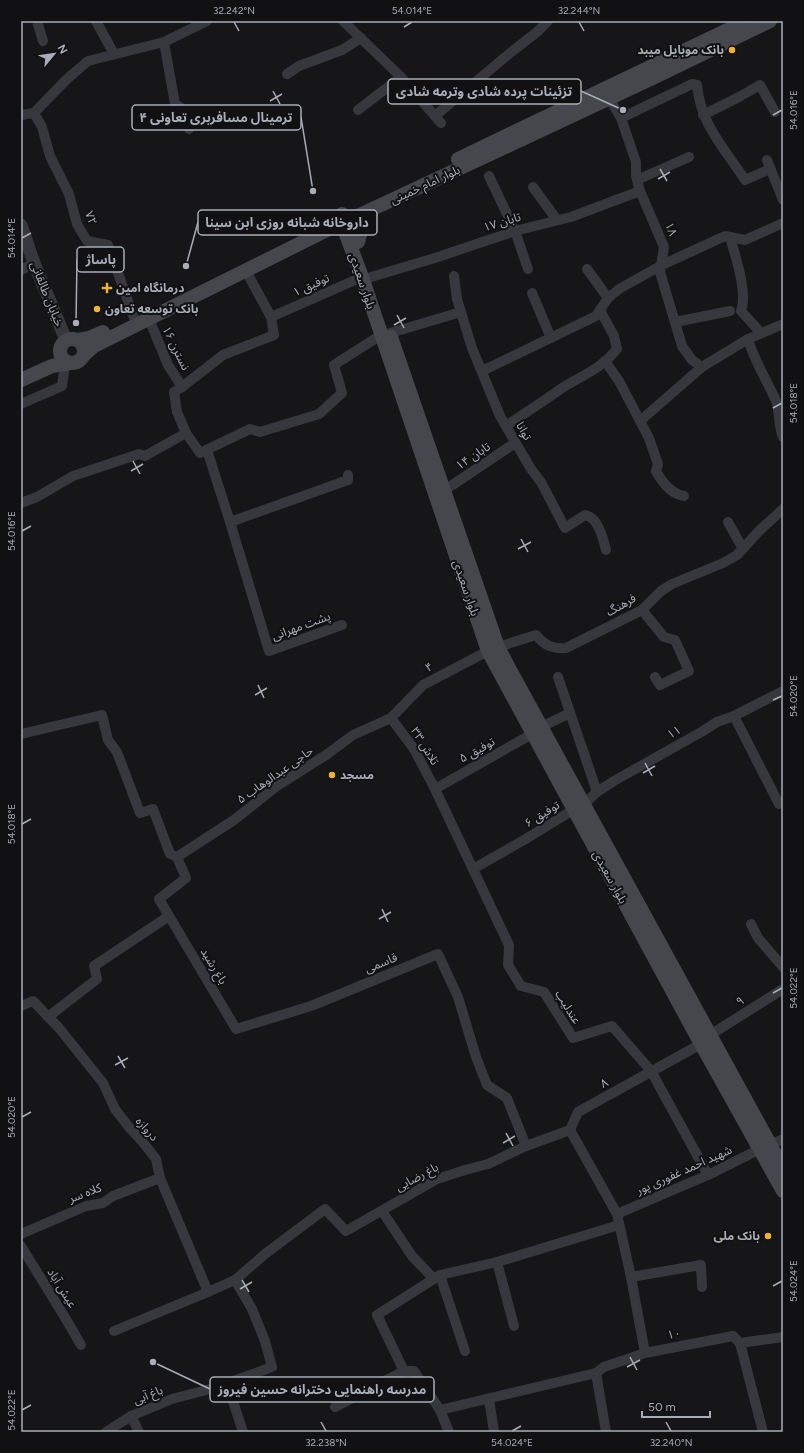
<svg xmlns="http://www.w3.org/2000/svg" width="804" height="1453" viewBox="0 0 804 1453" font-family="Figtree,'Noto Sans Arabic',sans-serif">
  <style>
    .lines { fill: none; stroke-linecap: round; stroke-linejoin: round }
    .minor { stroke: #37383d; stroke-width: 10 }
    .tertiary { stroke: #37383d; stroke-width: 13 }
    .secondary { stroke: #45474d; stroke-width: 14 }
    .ticks { fill: none; stroke: #a8adb8; stroke-width: 1.5 }
    .poi-dot { fill: #f2b134; stroke: #111113; stroke-width: 1.5 }
    .labels { text-anchor: middle; stroke-width: 4; stroke-linejoin: round; paint-order: stroke }
    .poi-label { font-size: 12px; font-weight: bold; fill: #a8adb8; stroke: #111113; text-anchor: start }
    .street-label { font-size: 12px; fill: #a8adb8; stroke: #111113 }
    .leader { fill: none; stroke: #a8adb8; stroke-width: 1.5 }
    .callout-dot { fill: #a8adb8; stroke: #111113; stroke-width: 1.5 }
    .callout { fill: #111113; stroke: #a8adb8; stroke-width: 1.5 }
    .callout-label { font-size: 13px; text-anchor: middle; font-weight: bold; fill: #a8adb8 }
    .neatline { fill: none; stroke: #a8adb8; stroke-width: 1.5 }
    .ticks-label { font-size: 10px; text-anchor: middle; fill: #a8adb8 }
  </style>
  <rect width="100%" height="100%" fill="#161618"/>
  <g class="lines">
    <g class="minor">
      <polyline points="37,21 43,41"/>
      <polyline points="96,21 114,54"/>
      <polyline points="343,21 401,77 441,123"/>
      <polyline points="164,42 175,104 181,108 189,129"/>
      <polyline points="287,74 299,66 342,50 361,38"/>
      <polyline points="609,98 621,118 636,162 636,176 640,191 664,247 660,272 682,346 692,360 702,367"/>
      <polyline points="358,110 401,77"/>
      <polyline points="34,113 42,127 50,156 69,194 77,224 87,241 108,245 134,318"/>
      <polyline points="34,113 67,79 88,61 164,42 207,21"/>
      <polyline points="21,115 34,113"/>
      <polyline points="703,115 739,97 760,85 775,112"/>
      <polyline points="435,116 510,53 537,32 548,21"/>
      <path d="M 621,118 L 692,84 L 697,85 C 701,126 724,147 745,180 L 770,169"/>
      <polyline points="767,160 783,200"/>
      <polyline points="489,176 515,231 528,269"/>
      <polyline points="637,180 689,157"/>
      <polyline points="533,187 557,220"/>
      <path d="M 730,237 C 735,255 748,293 741,311 L 761,333"/>
      <polyline points="587,269 608,298"/>
      <polyline points="21,270 34,263"/>
      <polyline points="246,271 271,317 274,335 223,355 182,387 174,392 177,412 186,433 200,453 250,429 260,432 319,414 342,393 334,365 381,335"/>
      <path d="M 454,276 L 457,299 L 472,348 L 500,416 L 531,469 L 541,482 L 565,528 L 585,515 C 598,517 603,538 606,550"/>
      <polyline points="371,277 435,258 515,231 571,217 640,191"/>
      <polyline points="532,293 551,338"/>
      <polyline points="271,317 362,277"/>
      <polyline points="149,319 168,365 182,387"/>
      <polyline points="675,322 730,311"/>
      <polyline points="390,333 461,312"/>
      <path d="M 748,339 C 754,361 767,380 776,401 C 780,413 778,425 783,437"/>
      <path d="M 605,361 L 619,381 L 649,438 L 658,464 L 656,471 C 662,482 671,494 684,496"/>
      <polyline points="482,371 596,316 608,298 619,289 662,265 725,236 745,240 783,223"/>
      <polyline points="21,404 62,386 65,364"/>
      <polyline points="640,421 702,367 748,339 783,324"/>
      <path d="M 506,426 C 525,413 544,401 562,388 C 583,375 601,369 617,349 L 614,336 L 600,310"/>
      <polyline points="207,450 230,522 348,480 348,475"/>
      <polyline points="445,490 515,443"/>
      <polyline points="21,503 37,497 73,476 139,454 145,456 186,433"/>
      <polyline points="230,522 269,651 342,625"/>
      <polyline points="728,522 743,549"/>
      <polyline points="642,610 664,637 675,640 689,671 660,685 655,677"/>
      <path d="M 498,647 L 536,635 C 545,646 553,649 566,648 L 642,610 L 661,591 L 672,584 L 723,563 L 737,555 L 760,530 L 783,509"/>
      <polyline points="558,677 597,792"/>
      <polyline points="734,716 779,804"/>
      <polyline points="391,718 414,749 435,789 509,945 508,965 521,986 544,992 573,1038 612,1026 651,1071 708,1175"/>
      <polyline points="541,727 570,713"/>
      <polyline points="21,734 102,715 108,740 117,752 140,813 153,809 170,854 177,857 186,878 159,899 236,1029 311,1006 438,954 458,997 476,1057 487,1085 507,1098 526,1146"/>
      <polyline points="435,789 532,734"/>
      <polyline points="583,805 597,792 614,781 703,731 717,722 734,716 783,691"/>
      <polyline points="177,857 234,820 277,786 326,755 353,735 391,718 423,685 488,651"/>
      <polyline points="473,869 524,840 573,810"/>
      <polyline points="751,924 758,938 783,967"/>
      <polyline points="21,1006 33,1001 59,1028 103,1083 115,1109 128,1126 141,1140 156,1159 160,1178 208,1292"/>
      <polyline points="48,1017 97,979 94,966 169,916"/>
      <polyline points="710,1035 783,989"/>
      <polyline points="570,1130 617,1214 631,1277 701,1265 702,1287"/>
      <polyline points="770,1145 783,1139"/>
      <polyline points="382,1211 412,1256 434,1279"/>
      <polyline points="617,1214 708,1175 760,1149"/>
      <polyline points="21,1234 86,1206 103,1203 113,1196 160,1178"/>
      <path d="M 21,1246 C 41,1279 62,1311 81,1345"/>
      <polyline points="497,1262 514,1326"/>
      <polyline points="440,1275 465,1351"/>
      <polyline points="631,1277 645,1353 733,1336 740,1343 783,1337"/>
      <polyline points="114,1331 208,1292 235,1280 265,1254 325,1209 346,1231 437,1179 465,1170 488,1164 526,1146 570,1130 578,1112 701,1044"/>
      <polyline points="740,1343 763,1432"/>
      <polyline points="596,1373 606,1432"/>
      <polyline points="227,1383 243,1432"/>
      <polyline points="489,1399 494,1432"/>
      <polyline points="335,1407 404,1371"/>
      <polyline points="440,1410 414,1371 404,1371 377,1315 440,1275 497,1262 619,1225"/>
      <polyline points="131,1416 139,1432"/>
      <polyline points="106,1432 131,1416 172,1399 214,1388 272,1367 265,1341 252,1309 235,1280"/>
      <polyline points="449,1432 440,1410 596,1373 604,1367 645,1353"/>
    </g>
    <polyline class="tertiary" points="21,225 34,263 66,340"/>
    <g class="secondary">
      <polyline points="458,159 746,21"/>
      <polyline points="342,214 342,224 362,277 488,651 701,1044 783,1191"/>
      <polyline points="358,242 364,219 371,210"/>
      <polyline points="391,337 498,647 509,668 783,1168"/>
      <circle cx="72" cy="351" r="12"/>
      <polyline points="78,340 89,338 103,332"/>
      <polyline points="84,355 94,346 321,233 655,77 770,21"/>
      <polyline points="21,380 52,366 70,363"/>
    </g>
  </g>
  <path class="ticks" d="M 234,22 L 239,31M 579,22 L 584,31M 404,27 L 412,22M 273,91 L 280,104M 270,101 L 282,94M 773,115 L 782,110M 660,169 L 667,181M 658,179 L 670,172M 22,238 L 31,233M 397,315 L 404,328M 394,325 L 406,318M 773,408 L 782,403M 133,461 L 140,474M 131,471 L 143,464M 22,531 L 31,526M 521,539 L 528,552M 518,549 L 531,542M 258,685 L 264,698M 255,695 L 267,688M 773,700 L 782,696M 645,763 L 652,776M 643,773 L 655,766M 22,824 L 31,819M 382,909 L 388,922M 379,919 L 391,912M 773,993 L 782,988M 118,1056 L 125,1068M 115,1065 L 128,1058M 22,1117 L 31,1112M 506,1133 L 513,1146M 503,1143 L 515,1136M 242,1280 L 249,1292M 773,1286 L 782,1281M 240,1289 L 252,1282M 630,1357 L 637,1370M 627,1367 L 640,1360M 22,1410 L 31,1405M 321,1422 L 326,1431M 666,1422 L 671,1431M 512,1431 L 521,1426"/>
  <g class="poi-dot">
    <circle cx="732" cy="50" r="4"/>
    <path d="M105 282h4v4h4v4h-4v4h-4v-4h-4v-4h4z"/>
    <circle cx="97" cy="309" r="4"/>
    <circle cx="332" cy="775" r="4"/>
    <circle cx="768" cy="1236" r="4"/>
  </g>
  <g class="labels">
    <g class="poi-label">
      <text x="724" y="54" text-anchor="end">بانک موبایل میبد</text>
      <text x="116" y="292">درمانگاه امین</text>
      <text x="105" y="313">بانک توسعه تعاون</text>
      <text x="340" y="779">مسجد</text>
      <text x="760" y="1240" text-anchor="end">بانک ملی</text>
    </g>
    <g class="street-label">
      <text transform="translate(425 185) rotate(-25)" y="4">بلوار امام خمینی</text>
      <text transform="translate(91 218) rotate(69)" y="4">۷۲</text>
      <text transform="translate(502 222) rotate(-17)" y="4">تابان ۱۷</text>
      <text transform="translate(671 229) rotate(68)" y="4">۱۸</text>
      <text transform="translate(362 281) rotate(71)" y="4">بلوار سعیدی</text>
      <text transform="translate(311 285) rotate(-24)" y="4">توفیق ۱</text>
      <text transform="translate(47 294) rotate(68)" y="4">خیابان طالقانی</text>
      <text transform="translate(176 348) rotate(64)" y="4">نسترن ۱۶</text>
      <text transform="translate(524 431) rotate(60)" y="4">توانا</text>
      <text transform="translate(473 456) rotate(-34)" y="4">تابان ۱۴</text>
      <text transform="translate(466 588) rotate(71)" y="4">بلوار سعیدی</text>
      <text transform="translate(621 605) rotate(-30)" y="4">فرهنگ</text>
      <text transform="translate(301 626) rotate(-20)" y="4">پشت مهرانی</text>
      <text transform="translate(429 667) rotate(-29)" y="4">۴</text>
      <text transform="translate(674 732) rotate(-30)" y="4">۱۱</text>
      <text transform="translate(425 746) rotate(58)" y="4">تلاش ۳۳</text>
      <text transform="translate(477 750) rotate(-29)" y="4">توفیق ۵</text>
      <text transform="translate(275 775) rotate(-35)" y="4">حاجی عبدالوهاب ۵</text>
      <text transform="translate(542 814) rotate(-32)" y="4">توفیق ۶</text>
      <text transform="translate(610 877) rotate(61)" y="4">بلوار سعیدی</text>
      <text transform="translate(381 963) rotate(-22)" y="4">قاسمی</text>
      <text transform="translate(214 966) rotate(59)" y="4">باغ رشید</text>
      <text transform="translate(740 1001) rotate(-32)" y="4">۹</text>
      <text transform="translate(568 1007) rotate(58)" y="4">عندلیب</text>
      <text transform="translate(604 1083) rotate(-29)" y="4">۸</text>
      <text transform="translate(147 1129) rotate(49)" y="4">دروازه</text>
      <text transform="translate(684 1170) rotate(-24)" y="4">شهید احمد غفوری پور</text>
      <text transform="translate(417 1177) rotate(-28)" y="4">باغ رضایی</text>
      <text transform="translate(85 1193) rotate(-21)" y="4">کلاه سر</text>
      <text transform="translate(62 1288) rotate(58)" y="4">عیش آباد</text>
      <text transform="translate(674 1334) rotate(-11)" y="4">۱۰</text>
      <text transform="translate(148 1395) rotate(-22)" y="4">باغ آبی</text>
    </g>
  </g>
  <path class="leader" d="M623 110L581 91M313 191L301 117M186 266L198 222M76 323L77 259M153 1362L210 1389"/>
  <g class="callout-dot">
    <circle cx="623" cy="110" r="4"/>
    <circle cx="313" cy="191" r="4"/>
    <circle cx="186" cy="266" r="4"/>
    <circle cx="76" cy="323" r="4"/>
    <circle cx="153" cy="1362" r="4"/>
  </g>
  <g class="callout">
    <rect x="388" y="79" width="193" height="25" rx="4"/>
    <rect x="132" y="105" width="169" height="25" rx="4"/>
    <rect x="198" y="210" width="179" height="25" rx="4"/>
    <rect x="77" y="247" width="47" height="25" rx="4"/>
    <rect x="210" y="1377" width="224" height="25" rx="4"/>
  </g>
  <g class="callout-label">
    <text x="484" y="96">تزئینات پرده شادی وترمه شادی</text>
    <text x="216" y="122">ترمینال مسافربری تعاونی ۴</text>
    <text x="287" y="227">داروخانه شبانه روزی ابن سینا</text>
    <text x="101" y="264">پاساژ</text>
    <text x="322" y="1394">مدرسه راهنمایی دخترانه حسین فیروز</text>
  </g>
  <rect width="804" height="1453" fill="none" stroke="#111113" stroke-width="44"/>
  <g transform="translate(54 54) rotate(61)" stroke="#111113" stroke-width="3" paint-order="stroke">
  <path d="M0-3L7 15L0 10L-7 15Z" fill="#a8adb8"/>
  <text y="-6" font-size="11" font-weight="bold" text-anchor="middle" fill="#a8adb8">N</text>
  </g>
  <path d="M642 1411v6h68v-6" fill="none" stroke="#a8adb8" stroke-width="2"/>
  <text x="648" y="1411" font-size="12" fill="#a8adb8" stroke="#111113" stroke-width="3" paint-order="stroke">50 m</text>
  <rect x="22" y="22" width="760" height="1409" class="neatline"/>
  <g class="ticks-label">
    <text x="234" y="14">32.242°N</text>
    <text x="412" y="14">54.014°E</text>
    <text x="579" y="14">32.244°N</text>
    <text transform="translate(793 110) rotate(-90)" y="4">54.016°E</text>
    <text transform="translate(11 238) rotate(-90)" y="4">54.014°E</text>
    <text transform="translate(793 403) rotate(-90)" y="4">54.018°E</text>
    <text transform="translate(11 531) rotate(-90)" y="4">54.016°E</text>
    <text transform="translate(793 696) rotate(-90)" y="4">54.020°E</text>
    <text transform="translate(11 824) rotate(-90)" y="4">54.018°E</text>
    <text transform="translate(793 988) rotate(-90)" y="4">54.022°E</text>
    <text transform="translate(11 1117) rotate(-90)" y="4">54.020°E</text>
    <text transform="translate(793 1281) rotate(-90)" y="4">54.024°E</text>
    <text transform="translate(11 1410) rotate(-90)" y="4">54.022°E</text>
    <text x="326" y="1446">32.238°N</text>
    <text x="512" y="1446">54.024°E</text>
    <text x="671" y="1446">32.240°N</text>
  </g>
</svg>
